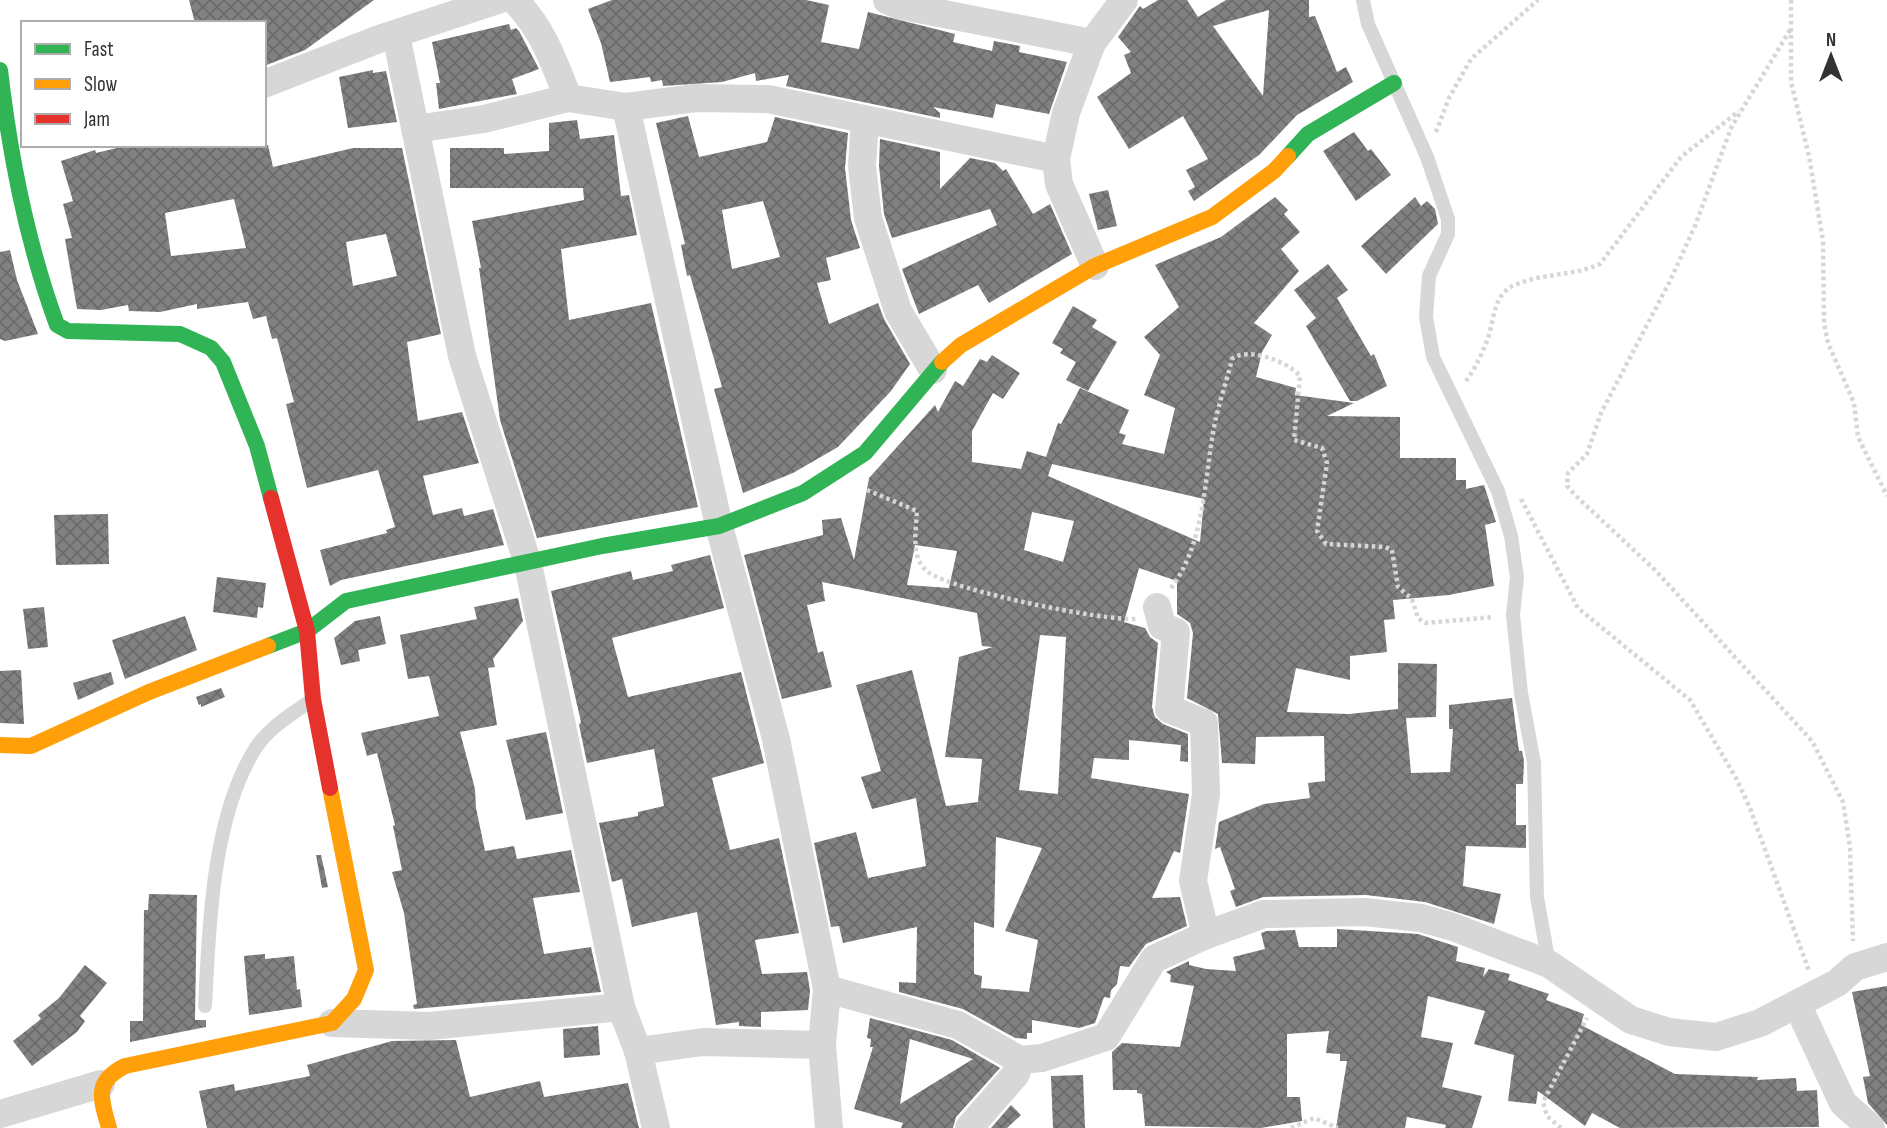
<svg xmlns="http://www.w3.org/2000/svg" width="1887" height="1128" viewBox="0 0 1887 1128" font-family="'Sofia Sans Condensed',sans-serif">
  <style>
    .building { fill: url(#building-cross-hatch); fill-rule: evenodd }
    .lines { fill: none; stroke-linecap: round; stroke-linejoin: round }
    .path { stroke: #d6d6d6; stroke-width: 4.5; stroke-dasharray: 3.5 3.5; stroke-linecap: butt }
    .lane { stroke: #d7d7d7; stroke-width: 14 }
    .street { stroke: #d7d7d7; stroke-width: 28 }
    .fast { stroke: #30b455; stroke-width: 16 }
    .slow { stroke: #ff9f0a; stroke-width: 16 }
    .jam { stroke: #e5322d; stroke-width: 16 }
  </style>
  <defs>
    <pattern id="building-cross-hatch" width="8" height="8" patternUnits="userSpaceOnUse" patternTransform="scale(1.75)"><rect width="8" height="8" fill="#818181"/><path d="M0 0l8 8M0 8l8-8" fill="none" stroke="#6a6a6a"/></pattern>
  </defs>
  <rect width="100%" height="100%" fill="#fff"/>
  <g class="building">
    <polygon points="189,0 374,0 305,50 264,66 264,23 195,23"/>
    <polygon points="612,0 806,0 829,5 821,42 859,49 868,12 955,34 953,42 992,51 994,41 1020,46 1019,52 1067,62 1049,114 996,104 993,118 933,107 940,113 940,118 786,86 789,75 756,81 755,73 722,82 663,86 662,80 651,82 650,77 610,82 601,43 588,9"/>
    <path d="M 1158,0 L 1187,0 L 1198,17 L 1226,0 L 1309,0 L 1309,17 L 1315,16 L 1337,72 L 1346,67 L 1353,82 L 1297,115 L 1259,155 L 1194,201 L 1188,191 L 1195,187 L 1186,170 L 1208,159 L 1183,116 L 1129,149 L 1097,97 L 1131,73 L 1124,55 L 1131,52 L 1118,37 L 1140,6 L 1143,9 ZM 1269,10 L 1263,96 L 1213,26 Z"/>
    <polygon points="509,24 511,30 516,28 519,31 539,69 512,79 517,94 439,109 436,83 440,83 432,42"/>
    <polygon points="373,70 373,73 386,71 397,122 348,128 339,77"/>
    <path d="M 688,116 L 699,157 L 767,142 L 775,117 L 848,133 L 845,168 L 851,220 L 860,248 L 826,258 L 831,280 L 817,283 L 829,324 L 878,303 L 884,319 L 910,364 L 891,391 L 838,447 L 793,473 L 743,493 L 714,389 L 722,387 L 690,275 L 687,276 L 681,245 L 685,244 L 656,123 ZM 763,201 L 780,257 L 732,269 L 722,210 Z"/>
    <polygon points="577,120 580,139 614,135 621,196 629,195 637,235 561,249 569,320 651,303 698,507 537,538 500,420 479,268 481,268 472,221 584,200 583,188 450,188 450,148 504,148 504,154 549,151 549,123"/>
    <polygon points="1354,132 1368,151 1371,149 1391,175 1356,201 1323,151"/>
    <polygon points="880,139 940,152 940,189 970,158 995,163 1003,171 1006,169 1033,214 1050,204 1072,254 989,303 978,285 919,314 902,269 997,225 990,209 892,238 884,214 879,166"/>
    <path d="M 129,145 L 268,145 L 273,167 L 353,148 L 402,148 L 441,334 L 407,342 L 418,421 L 462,412 L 479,463 L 423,476 L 433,515 L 462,508 L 464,516 L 493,509 L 504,545 L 341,580 L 330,586 L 320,550 L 387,533 L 386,530 L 395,527 L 378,470 L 307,488 L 286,404 L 294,402 L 277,338 L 272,339 L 266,316 L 253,319 L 248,302 L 197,309 L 197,304 L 160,312 L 129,311 L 128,305 L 101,310 L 77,309 L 65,239 L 72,238 L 63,204 L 73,201 L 61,161 L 95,150 L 96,153 ZM 234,199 L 246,248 L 171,256 L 165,213 ZM 386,234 L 397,276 L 353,286 L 346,242 Z"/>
    <polygon points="1108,190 1117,226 1098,230 1089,194"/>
    <path d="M 1275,197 L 1288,210 L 1284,214 L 1300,232 L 1281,249 L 1299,271 L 1254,323 L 1272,335 L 1262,352 L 1256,377 L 1296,388 L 1295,395 L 1354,403 L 1327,416 L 1400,417 L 1400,458 L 1456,458 L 1456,480 L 1466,480 L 1466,489 L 1484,485 L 1496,522 L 1485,525 L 1494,586 L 1449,595 L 1393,600 L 1395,619 L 1384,620 L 1387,652 L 1350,656 L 1350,680 L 1296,668 L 1287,712 L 1349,714 L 1398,709 L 1398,663 L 1437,664 L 1436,717 L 1406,718 L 1411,773 L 1450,772 L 1453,729 L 1449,729 L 1449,705 L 1512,698 L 1519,751 L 1522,751 L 1524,761 L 1523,784 L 1516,784 L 1516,825 L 1526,825 L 1526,848 L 1466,846 L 1463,886 L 1501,894 L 1494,924 L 1425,902 L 1366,895 L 1263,897 L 1236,907 L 1230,891 L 1235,889 L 1220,847 L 1215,849 L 1219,822 L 1264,804 L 1310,798 L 1308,783 L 1325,781 L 1324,736 L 1256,737 L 1255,764 L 1222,763 L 1218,714 L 1187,698 L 1193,633 L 1190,623 L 1177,614 L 1177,581 L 1139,568 L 1124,622 L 1145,628 L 1150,637 L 1158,643 L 1152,707 L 1155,717 L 1163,724 L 1188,734 L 1188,762 L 1180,761 L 1181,745 L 1129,740 L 1129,760 L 1094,758 L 1091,778 L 1189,794 L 1180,853 L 1174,851 L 1152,898 L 1180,897 L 1187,926 L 1146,944 L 1129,967 L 1120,966 L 1117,984 L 1111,990 L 1110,998 L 1104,997 L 1095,1023 L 1079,1028 L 1032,1020 L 1032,1033 L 1027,1033 L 1027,1039 L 1015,1038 L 963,1009 L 899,992 L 899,982 L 916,983 L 917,927 L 843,943 L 839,926 L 831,927 L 814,843 L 856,832 L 868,878 L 926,866 L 916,798 L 872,809 L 861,777 L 881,771 L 856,685 L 912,670 L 946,806 L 978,802 L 982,759 L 945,757 L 959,657 L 993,647 L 982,646 L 977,613 L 822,582 L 825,601 L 807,605 L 818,653 L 823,651 L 832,687 L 782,699 L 744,555 L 823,535 L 822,520 L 841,518 L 854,560 L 869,478 L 935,405 L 938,412 L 955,381 L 963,386 L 980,359 L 987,362 L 992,355 L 1020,373 L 1003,399 L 993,393 L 972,431 L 972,462 L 1021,469 L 1027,451 L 1046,457 L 1058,423 L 1061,424 L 1080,388 L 1129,410 L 1119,433 L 1126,435 L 1122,444 L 1164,454 L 1175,408 L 1144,395 L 1160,355 L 1144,337 L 1179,307 L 1155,265 L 1221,237 ZM 1052,464 L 1204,499 L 1200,542 L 1048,476 ZM 1032,512 L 1074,521 L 1063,562 L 1024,550 ZM 915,545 L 957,551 L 949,588 L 907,585 ZM 1040,635 L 1066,637 L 1058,794 L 1019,790 ZM 996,837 L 1042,848 L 1005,931 L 1038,940 L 1029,992 L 981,988 L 982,976 L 974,974 L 974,922 L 994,928 Z"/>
    <polygon points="1415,197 1421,206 1427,201 1435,209 1438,224 1386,274 1361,246"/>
    <polygon points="10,250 17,280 38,334 5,341 0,339 0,252"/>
    <polygon points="1328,264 1348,290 1337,298 1371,356 1374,354 1387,386 1357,401 1350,401 1306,326 1316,318 1294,290"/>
    <polygon points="1073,306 1097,320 1092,327 1117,342 1088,391 1066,380 1076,362 1060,353 1063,349 1052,343"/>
    <polygon points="108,514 109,564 56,565 54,515"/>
    <polygon points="710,555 724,608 612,638 628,697 741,672 764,763 712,778 730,850 779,838 799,933 755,940 762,974 807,972 810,990 808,1010 761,1012 761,1027 739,1026 739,1022 716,1025 697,912 632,927 622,879 612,882 599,823 638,816 638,812 664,806 654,749 587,763 579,725 581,722 551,591 631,571 633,580 673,571 671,565"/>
    <polygon points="217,577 266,583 263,608 258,607 257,618 213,612"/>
    <polygon points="518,598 523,621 493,659 495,667 488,668 497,725 460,732 475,789 476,808 485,851 514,846 517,859 571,850 580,892 533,898 544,954 591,947 601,992 414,1009 413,1005 417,1004 404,913 392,872 402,870 393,826 395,825 377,753 367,756 361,733 439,716 429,676 408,679 400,635 477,619 474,607"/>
    <polygon points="44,607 48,647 28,649 23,609"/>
    <polygon points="185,616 197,650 125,679 112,640"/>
    <polygon points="380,616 386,644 358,650 360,661 341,665 334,638 355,621"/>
    <polygon points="21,670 24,724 0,723 0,671"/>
    <polygon points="111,672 114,684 78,700 73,683"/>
    <polygon points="221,688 225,697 201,707 201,704 199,705 196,697"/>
    <polygon points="546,732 563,813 526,820 506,740"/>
    <polygon points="316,855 321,855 328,887 322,888"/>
    <polygon points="149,894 197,895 195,1020 206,1020 206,1027 130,1042 130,1021 143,1021 144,910 148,910"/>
    <polygon points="1337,929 1418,934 1458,947 1456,961 1485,968 1483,977 1489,969 1510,974 1508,980 1549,994 1546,1000 1584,1014 1581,1025 1675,1074 1758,1077 1757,1080 1796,1078 1797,1091 1817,1090 1819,1127 1620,1128 1592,1113 1585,1126 1538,1091 1536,1104 1508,1101 1514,1055 1474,1044 1485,1011 1428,996 1421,1037 1453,1043 1442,1087 1482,1096 1472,1128 1445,1128 1446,1125 1407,1117 1405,1128 1336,1128 1347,1061 1340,1061 1340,1054 1326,1053 1329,1031 1287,1034 1287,1097 1300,1097 1302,1121 1261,1128 1145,1126 1142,1094 1137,1093 1137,1090 1113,1090 1112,1052 1122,1043 1180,1047 1194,986 1170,982 1171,975 1166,972 1189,961 1189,965 1206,969 1236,971 1233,957 1265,949 1261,933 1267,931 1295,930 1299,947 1337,947"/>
    <polygon points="265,954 265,959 294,956 297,990 300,989 302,1007 249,1015 244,956"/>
    <polygon points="85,965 107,983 80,1016 85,1021 77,1032 32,1066 13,1041 41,1019 38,1015 59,998"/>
    <polygon points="1887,986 1887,1125 1868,1103 1863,1077 1870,1076 1852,992"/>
    <path d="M 870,1018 L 952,1040 L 1000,1068 L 956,1117 L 953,1128 L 901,1128 L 903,1123 L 854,1109 L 873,1047 L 870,1047 L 871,1039 L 867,1038 ZM 910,1039 L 973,1059 L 900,1104 Z"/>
    <polygon points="598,1026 600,1055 564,1058 563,1029"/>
    <polygon points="456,1040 470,1097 540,1081 544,1097 628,1083 639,1128 207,1128 199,1091 234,1084 235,1091 310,1076 307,1065 392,1041"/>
    <polygon points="1083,1075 1085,1128 1053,1128 1051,1076"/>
    <polygon points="1011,1105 1021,1115 1007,1128 991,1128"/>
  </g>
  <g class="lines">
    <g class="path">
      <polyline points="1791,0 1791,82 1809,156 1823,241 1824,323 1828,343 1854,403 1858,437 1887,496"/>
      <polyline points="1790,30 1731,128 1695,226 1670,281 1601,413 1587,454 1568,473 1567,486 1576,496 1655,570 1812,741 1843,802 1850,847 1853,941"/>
      <polyline points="1436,132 1449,98 1471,59 1538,0"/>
      <path d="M 1466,381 C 1475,369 1483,352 1488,338 C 1495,317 1493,293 1517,284 C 1544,273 1574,276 1600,264 L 1681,157 L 1739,111"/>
      <path d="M 867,490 L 917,511 C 916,531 910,558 928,572 C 954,591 1103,621 1137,619"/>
      <polyline points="1521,499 1578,608 1690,700 1736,778 1750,808 1809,971"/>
      <path d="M 1171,588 C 1204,544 1204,485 1213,433 C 1217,408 1226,384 1232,359 C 1247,346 1289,362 1300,376 L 1294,440 L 1322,448 L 1327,463 L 1317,531 L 1326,544 L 1385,547 L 1392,550 L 1398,587 L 1412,599 L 1418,618 L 1425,623 L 1494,617"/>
      <polyline points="1291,1128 1314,1118 1338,1128"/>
      <polyline points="1561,1128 1547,1116 1543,1102 1587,1018"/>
    </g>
    <g class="lane">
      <polyline points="1363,0 1368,24 1427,157 1448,219 1448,234 1429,276 1426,317 1433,357 1498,491 1511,536 1517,577 1513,615 1521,693 1534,763 1537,897 1549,964"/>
      <path d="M 205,1006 C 209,927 212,818 255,749 C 268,728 292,714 312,700"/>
    </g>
    <g class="street">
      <path d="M 514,0 C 542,27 554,62 568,98"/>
      <polyline points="887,0 898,5 1092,43"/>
      <polyline points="396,35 462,356 528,564 621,1007 638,1051 656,1128"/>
      <polyline points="264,84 379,39 498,0"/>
      <polyline points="626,107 719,526 776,739 827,989 822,1045 829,1128"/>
      <polyline points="865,120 862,166 868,218 898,311 933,370"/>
      <polyline points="415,129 484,119 568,98 626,107 696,98 768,99 1056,159"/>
      <polyline points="1095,266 1059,184 1056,159 1066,113 1092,43 1124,0"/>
      <polyline points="1157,607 1162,626 1176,632 1169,709 1204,723 1206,794 1193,881 1206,935"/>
      <polyline points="827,989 958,1025 1020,1060"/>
      <polyline points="1797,1004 1843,1103 1871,1128"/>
      <polyline points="332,1023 430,1026 621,1007"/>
      <polyline points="638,1051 703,1042 822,1045"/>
      <polyline points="0,1114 101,1084"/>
      <polyline points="969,1128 1016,1074 1020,1060 1042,1058 1106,1037 1154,959 1206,935 1264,914 1364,912 1421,918 1453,927 1549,964 1631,1020 1669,1032 1716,1037 1760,1023 1837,983 1855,967 1887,957"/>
    </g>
    <g class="fast">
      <path d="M 0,70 C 10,157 27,243 57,325 L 68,331 L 180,334 L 211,348 L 223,362 L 257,446 L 271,498"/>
      <polyline points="1288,156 1308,134 1394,83"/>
      <polyline points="268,646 307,631 346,601 602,546 719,526 803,493 865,453 942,362"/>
    </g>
    <g class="slow">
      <polyline points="942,362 961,345 1095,266 1212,217 1274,171 1288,156"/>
      <polyline points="0,745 31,746 149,692 268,646"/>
      <path d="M 109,1128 C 101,1099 93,1082 125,1066 L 332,1023 L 354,999 L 366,970 L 330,788"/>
    </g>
    <polyline class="jam" points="271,498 307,631 313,699 330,788"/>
  </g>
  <rect x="21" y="21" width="245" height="126" fill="#ffffff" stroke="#adadad" stroke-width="2"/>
  <rect x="35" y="44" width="35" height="10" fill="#30b455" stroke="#adadad" stroke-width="2"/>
  <text x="84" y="56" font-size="21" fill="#333333">Fast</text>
  <rect x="35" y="79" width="35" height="10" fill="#ff9f0a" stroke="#adadad" stroke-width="2"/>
  <text x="84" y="91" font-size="21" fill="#333333">Slow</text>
  <rect x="35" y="114" width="35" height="10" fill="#e5322d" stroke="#adadad" stroke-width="2"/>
  <text x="84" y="126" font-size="21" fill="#333333">Jam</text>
  <g transform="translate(1831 56)" stroke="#ffffff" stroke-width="5" paint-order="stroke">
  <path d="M0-5L12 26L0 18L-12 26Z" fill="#333333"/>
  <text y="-10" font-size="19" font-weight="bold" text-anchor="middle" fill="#333333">N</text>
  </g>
</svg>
